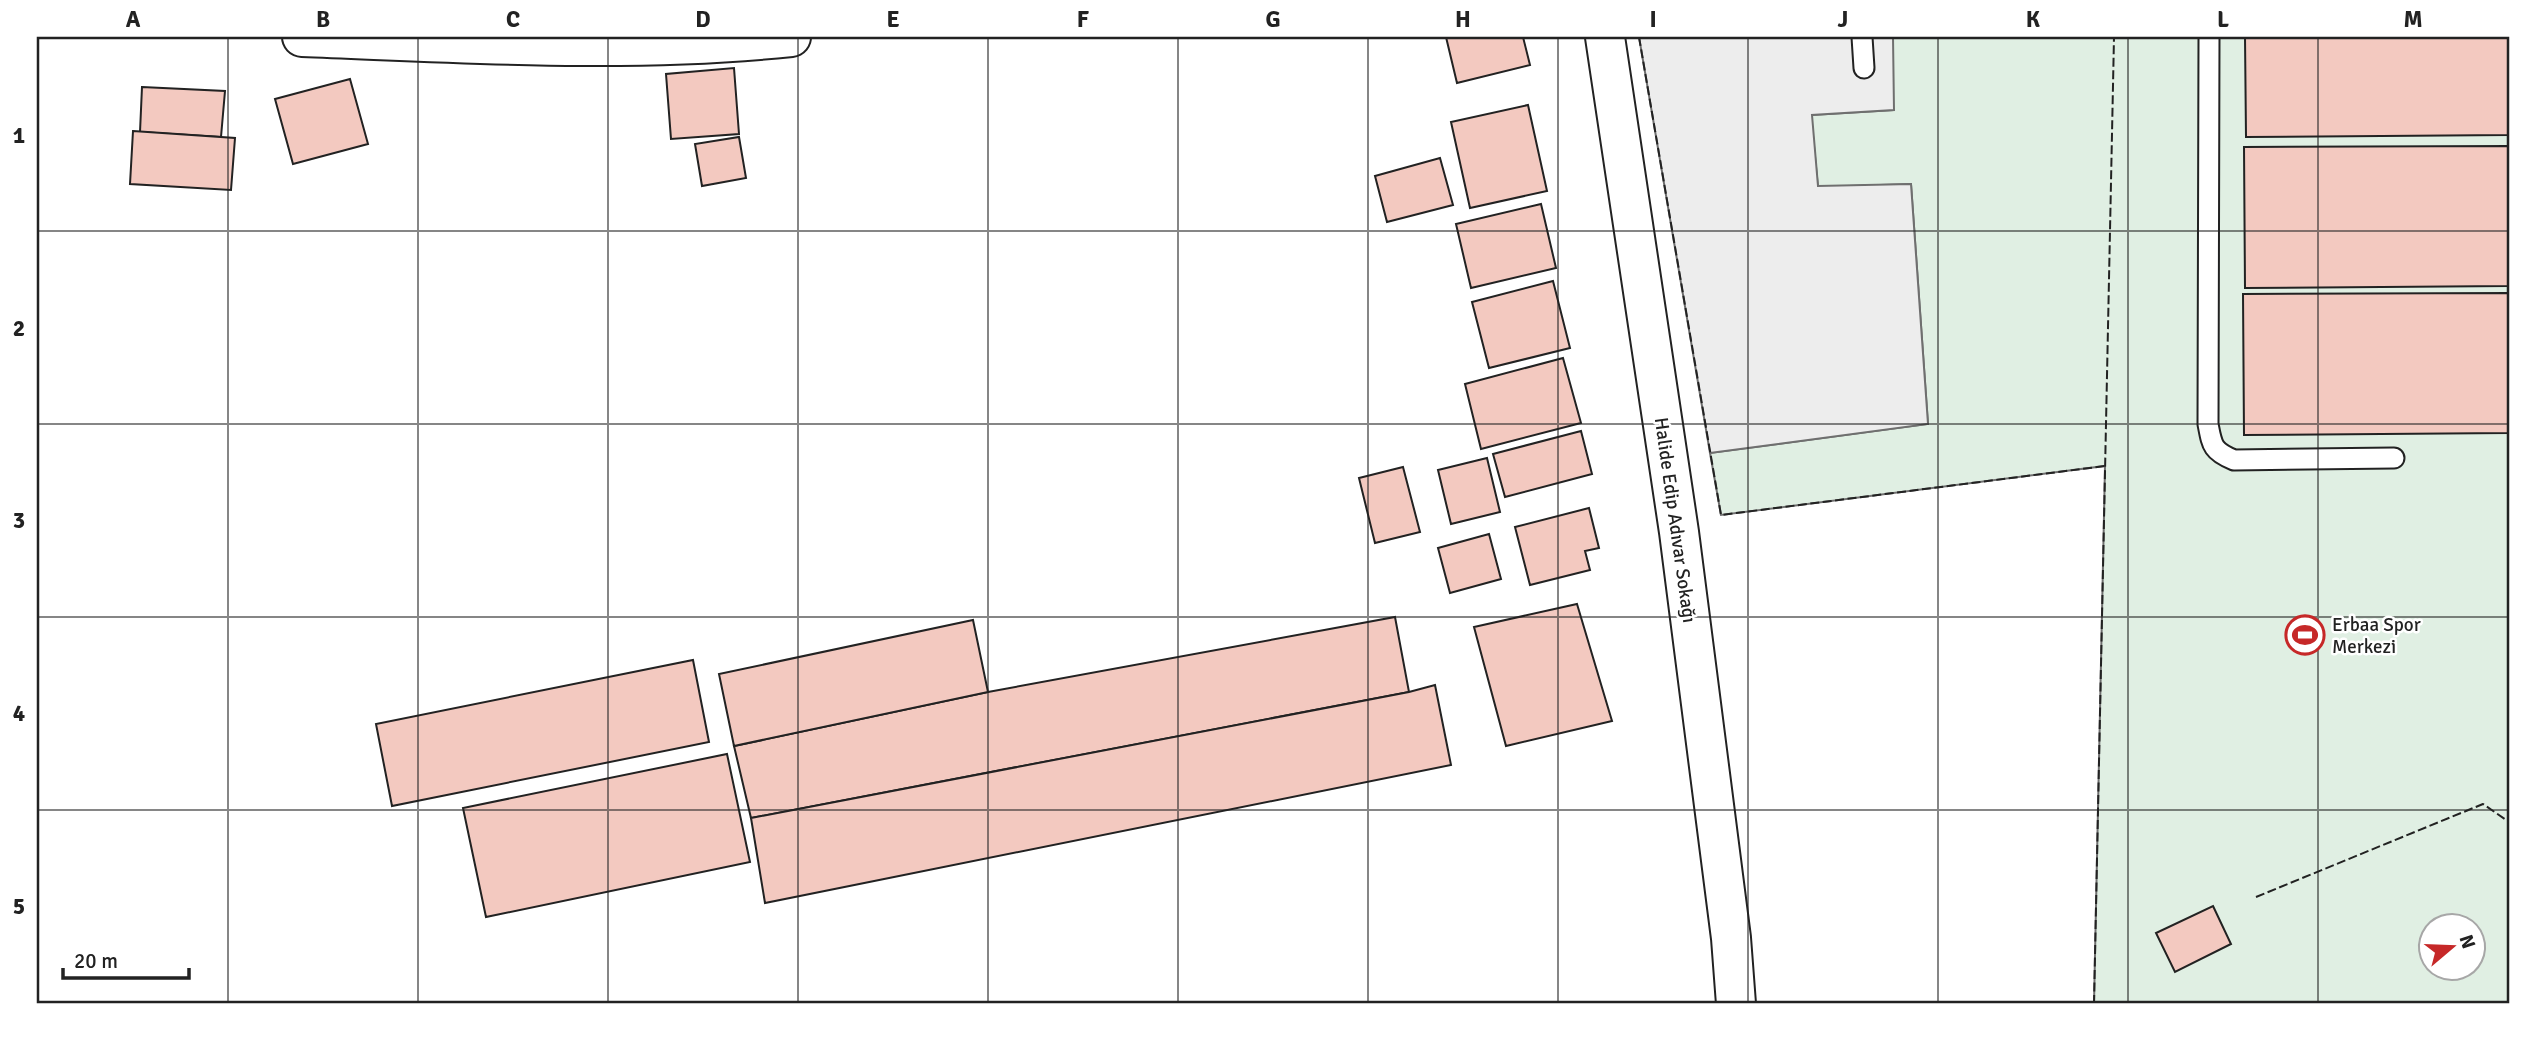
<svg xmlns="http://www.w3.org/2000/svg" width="2546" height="1041" viewBox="0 0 2546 1041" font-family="Signika,sans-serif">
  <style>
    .green { fill: #e0efe3; stroke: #6f6f6f; stroke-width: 2; fill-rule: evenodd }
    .parking { fill: #ededed; stroke: #6f6f6f; stroke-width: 2 }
    .building { fill: #f3c9c0; stroke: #222; stroke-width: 2 }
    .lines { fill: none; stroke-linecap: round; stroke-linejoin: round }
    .lane-casing { stroke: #222; stroke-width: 23 }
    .street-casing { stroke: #222; stroke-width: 42 }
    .secondary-casing { stroke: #222; stroke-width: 42 }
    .lane { stroke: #fff; stroke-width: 19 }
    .street { stroke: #fff; stroke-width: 38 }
    .secondary { stroke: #fff; stroke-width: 38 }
    .fence { stroke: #222; stroke-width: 2; stroke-dasharray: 9 3.5; stroke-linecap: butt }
    .grid { fill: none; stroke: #222; stroke-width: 2; stroke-opacity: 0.55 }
    .labels { text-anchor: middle; stroke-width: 5; stroke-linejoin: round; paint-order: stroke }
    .street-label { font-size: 19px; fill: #222; stroke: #fff }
    .poi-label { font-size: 19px; fill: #222; stroke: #fff; text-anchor: start }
    .neatline { fill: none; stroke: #222; stroke-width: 2.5 }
    .grid-label { font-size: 23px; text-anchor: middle; font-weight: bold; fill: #222 }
  </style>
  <rect width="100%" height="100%" fill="#fff"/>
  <path class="green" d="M 1893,37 L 2509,37 L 2509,1004 L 2094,1004 L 2105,466 L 1721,515 L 1710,453 L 1928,424 L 1911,184 L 1818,187 L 1811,115 L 1893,110 ZM 2430,926 L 2472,926 L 2472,968 L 2430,968 Z"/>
  <polygon class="parking" points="1639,37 1893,37 1894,110 1812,115 1818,186 1911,184 1928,424 1710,453"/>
  <g class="building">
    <polygon points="1446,37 1523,37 1530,65 1457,83"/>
    <polygon points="2245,37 2509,37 2509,135 2246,137"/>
    <polygon points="734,68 739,134 671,139 666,74"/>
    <polygon points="350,79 368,144 293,164 275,99"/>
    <polygon points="142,87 225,91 221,137 140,132"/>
    <polygon points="1528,105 1547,191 1470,208 1451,122"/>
    <polygon points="133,131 235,138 231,190 130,184"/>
    <polygon points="739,137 746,178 702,186 695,144"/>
    <polygon points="2509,146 2509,286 2245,288 2244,147"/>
    <polygon points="1440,158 1453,205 1387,222 1375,176"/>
    <polygon points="1541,204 1556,268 1471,288 1456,224"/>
    <polygon points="1553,281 1570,348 1489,368 1472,302"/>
    <polygon points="2509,293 2509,433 2244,435 2243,294"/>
    <polygon points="1563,358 1581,423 1481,449 1465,384"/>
    <polygon points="1581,431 1592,474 1505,497 1493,454"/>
    <polygon points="1487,458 1500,512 1451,524 1438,470"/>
    <polygon points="1403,467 1420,532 1375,543 1359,478"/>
    <polygon points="1589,508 1599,548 1585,551 1590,570 1530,585 1515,527"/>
    <polygon points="1489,534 1501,579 1450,593 1438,548"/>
    <polygon points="1577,604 1612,721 1506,746 1474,627"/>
    <polygon points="1395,617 1409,692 751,818 734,746 988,692"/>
    <polygon points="973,620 988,692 734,746 719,674"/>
    <polygon points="693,660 709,742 392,806 376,724"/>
    <polygon points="1435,685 1451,765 765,903 751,818 1409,692"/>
    <polygon points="727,754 750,862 486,917 463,808"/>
    <polygon points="2213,906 2231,944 2175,972 2156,933"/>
  </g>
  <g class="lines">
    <g class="lane-casing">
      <g id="lane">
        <polyline points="1862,37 1864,68"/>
        <path d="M 2209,37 L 2208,424 C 2212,445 2212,451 2234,460 L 2394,458"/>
      </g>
    </g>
    <g class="street-casing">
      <polyline id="street" points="1605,37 1679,532 1731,938 1736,1004"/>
    </g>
    <g class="secondary-casing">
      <path id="secondary" d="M 302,37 C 464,43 629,54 791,37"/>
    </g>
    <use href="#lane" class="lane"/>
    <use href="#street" class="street"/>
    <use href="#secondary" class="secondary"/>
    <g class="fence">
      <polyline points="1639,37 1721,515 2105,466"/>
      <polyline points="2256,897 2483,804 2509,822"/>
      <polyline points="2094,1004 2114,37"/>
    </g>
  </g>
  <path class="grid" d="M 228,37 L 228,1004M 418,37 L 418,1004M 608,37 L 608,1004M 798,37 L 798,1004M 988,37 L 988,1004M 1178,37 L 1178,1004M 1368,37 L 1368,1004M 1558,37 L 1558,1004M 1748,37 L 1748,1004M 1938,37 L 1938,1004M 2128,37 L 2128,1004M 2318,37 L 2318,1004M 37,231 L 2509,231M 37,424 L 2509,424M 37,617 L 2509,617M 37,810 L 2509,810"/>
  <defs>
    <g id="stadium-ring" transform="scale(2.0125)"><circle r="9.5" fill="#fff" stroke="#c62828" stroke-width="1.5"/><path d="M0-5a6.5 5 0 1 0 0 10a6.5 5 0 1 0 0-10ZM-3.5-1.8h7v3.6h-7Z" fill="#c62828"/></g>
  </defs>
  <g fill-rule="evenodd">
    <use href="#stadium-ring" x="2305" y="635"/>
  </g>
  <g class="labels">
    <g class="street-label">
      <text transform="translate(1676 520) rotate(82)" y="7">Halide Edip Adıvar Sokağı</text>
    </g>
    <g class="poi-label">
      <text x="2332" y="631">Erbaa Spor<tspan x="2332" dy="22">Merkezi</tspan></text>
    </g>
  </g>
  <rect width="2546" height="1041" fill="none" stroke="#ffffff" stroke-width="77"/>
  <g transform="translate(2452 947) rotate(71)"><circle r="33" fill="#ffffff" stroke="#a7a7a7" stroke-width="2"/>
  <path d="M0-5L12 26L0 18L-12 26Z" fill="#c62828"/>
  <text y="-10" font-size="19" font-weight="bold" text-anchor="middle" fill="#222222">N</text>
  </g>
  <path d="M63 968v10h126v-10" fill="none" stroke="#222222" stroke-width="3.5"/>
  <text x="74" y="968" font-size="21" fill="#222222" stroke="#ffffff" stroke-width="5" paint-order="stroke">20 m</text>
  <rect x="38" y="38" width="2470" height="964" class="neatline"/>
  <g class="grid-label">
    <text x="133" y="27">A</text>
    <text x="323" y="27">B</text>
    <text x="513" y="27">C</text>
    <text x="703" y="27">D</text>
    <text x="893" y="27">E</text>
    <text x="1083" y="27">F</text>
    <text x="1273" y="27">G</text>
    <text x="1463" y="27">H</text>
    <text x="1653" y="27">I</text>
    <text x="1843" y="27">J</text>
    <text x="2033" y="27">K</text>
    <text x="2223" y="27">L</text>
    <text x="2413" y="27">M</text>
    <text x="19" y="143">1</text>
    <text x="19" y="336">2</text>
    <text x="19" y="528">3</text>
    <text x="19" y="721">4</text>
    <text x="19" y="914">5</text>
  </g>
</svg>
